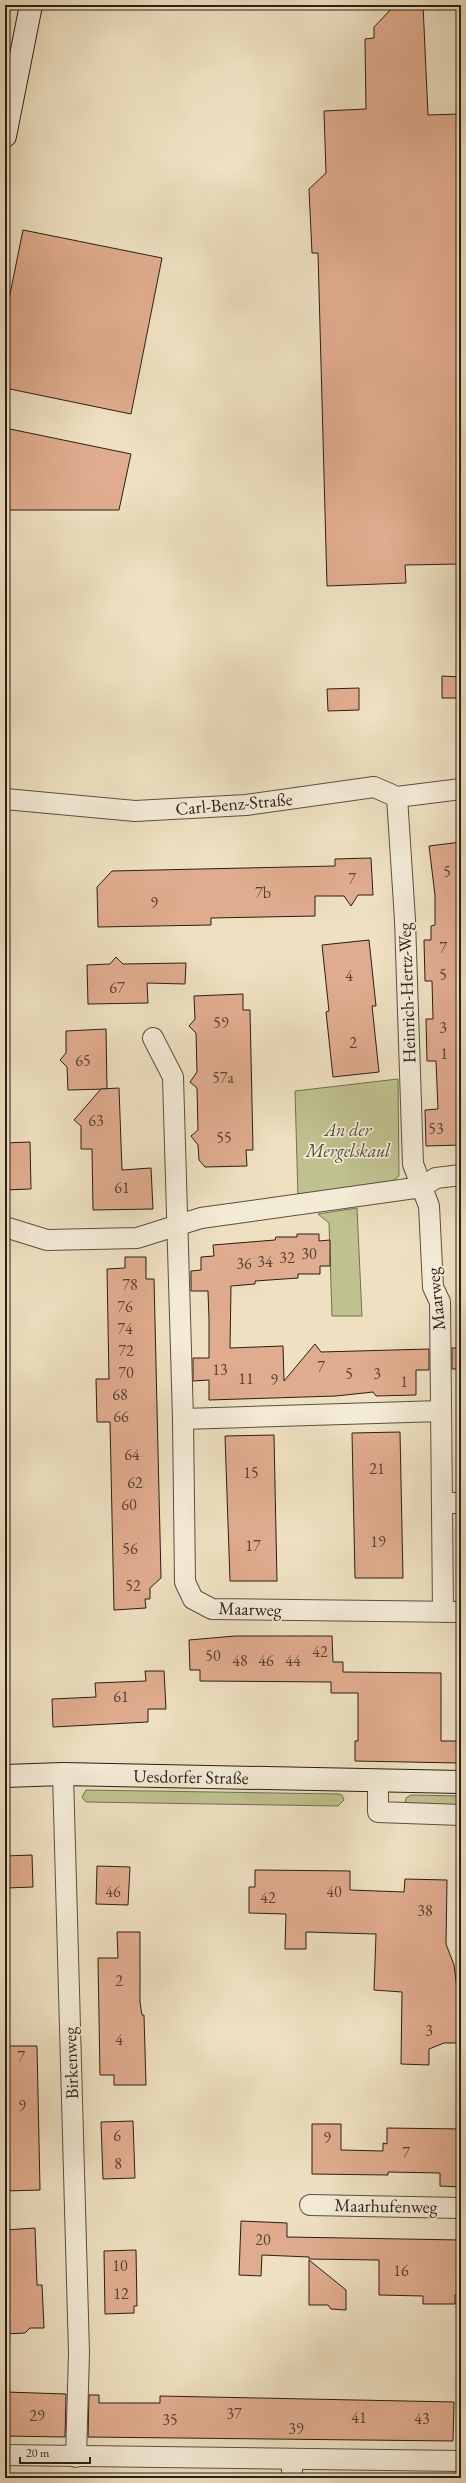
<svg xmlns="http://www.w3.org/2000/svg" width="466" height="2483" viewBox="0 0 466 2483" font-family="'EB Garamond',serif">
  <style>
    .green { fill: #bfc18f; stroke: #747052 }
    .building { fill: #e0ac8f; stroke: #2a1f14 }
    .lines { fill: none; stroke-linecap: round; stroke-linejoin: round }
    .street-casing { stroke: #5b4f3f; stroke-width: 22 }
    .secondary-casing { stroke: #2a1f14; stroke-width: 24 }
    .street { stroke: #f4ebd7; stroke-width: 20 }
    .secondary { stroke: #f4ebd7; stroke-width: 22 }
    .labels { text-anchor: middle; stroke-width: 3.5; stroke-linejoin: round; paint-order: stroke }
    .number-label { font-size: 16px; fill: #584233 }
    .street-label { font-size: 18px; fill: #2a1f14; stroke: #f4ebd7 }
    .park-label { font-size: 18px; font-style: italic; fill: #575039; stroke: #f4ebd7 }
  </style>
  <rect width="100%" height="100%" fill="#eee0c1"/>
  <filter id="stains"><feTurbulence type="fractalNoise" baseFrequency=".005" numOctaves="4"/><feColorMatrix values="0 0 0 0 .2 0 0 0 0 .09 0 0 0 0 .02 0 0 0 .5 -.17"/></filter>
  <radialGradient id="worn" r=".72"><stop offset=".6" stop-color="#630" stop-opacity="0"/><stop offset="1" stop-color="#630" stop-opacity=".3"/></radialGradient>
  <g class="green">
    <polygon points="398,1079 399,1176 384,1188 298,1198 295,1091"/>
    <polygon points="357,1208 362,1316 332,1316 329,1223 318,1214"/>
    <polygon points="86,1790 338,1794 342,1795 344,1800 338,1806 86,1802 82,1797"/>
    <polygon points="411,1795 461,1796 461,1808 405,1804 406,1798"/>
  </g>
  <g class="building">
    <polygon points="395,5 423,5 428,115 461,114 461,564 405,565 406,583 327,586 318,253 312,253 309,189 326,173 324,111 366,109 365,39 374,38 374,27"/>
    <polygon points="23,230 162,258 131,414 5,388 5,319"/>
    <polygon points="5,428 131,454 119,510 5,510"/>
    <polygon points="442,676 461,677 461,698 442,698"/>
    <polygon points="359,688 359,710 328,711 327,689"/>
    <polygon points="461,842 461,1060 457,1061 458,1098 461,1098 461,1145 426,1146 425,1110 438,1109 436,1061 427,1061 426,1019 433,1019 432,981 425,981 424,940 431,940 431,926 435,925 435,895 429,846"/>
    <polygon points="371,858 373,895 358,895 351,906 344,896 315,896 315,916 211,918 211,925 98,927 97,887 112,871 335,866 335,859"/>
    <polygon points="369,940 376,1006 372,1006 379,1072 333,1077 326,1012 329,1011 322,945"/>
    <polygon points="116,957 123,964 186,963 185,984 147,983 148,1003 88,1004 87,965 110,964"/>
    <polygon points="243,994 243,1010 250,1010 253,1150 246,1150 247,1166 205,1167 199,1160 198,1145 191,1136 198,1130 197,1088 190,1082 197,1072 196,1033 189,1026 195,1019 194,996"/>
    <polygon points="106,1029 107,1089 68,1090 67,1067 60,1060 66,1053 66,1031"/>
    <polygon points="119,1088 122,1170 151,1168 153,1209 93,1210 92,1149 81,1149 81,1126 74,1120 101,1089"/>
    <polygon points="30,1142 31,1189 5,1190 5,1143"/>
    <polygon points="297,1234 319,1234 319,1241 330,1240 330,1266 320,1266 320,1274 298,1274 298,1278 255,1281 255,1284 231,1286 230,1348 283,1346 284,1381 315,1344 321,1352 429,1349 429,1370 416,1370 416,1395 376,1396 373,1392 364,1393 336,1396 209,1400 209,1380 193,1381 193,1358 209,1358 209,1319 208,1291 191,1291 191,1271 201,1270 201,1257 214,1256 213,1245 275,1240 276,1237 297,1237"/>
    <polygon points="125,1257 146,1257 146,1279 154,1279 161,1578 150,1588 150,1599 145,1599 146,1608 114,1610 110,1422 97,1422 96,1379 109,1379 107,1269 125,1268"/>
    <rect x="452" y="1348" width="9" height="21"/>
    <polygon points="400,1432 403,1578 355,1578 352,1433"/>
    <polygon points="274,1435 277,1581 230,1581 225,1436"/>
    <polygon points="235,1636 332,1636 333,1662 343,1662 343,1672 441,1673 441,1741 459,1741 459,1763 355,1761 355,1741 358,1741 358,1693 331,1693 331,1682 200,1681 200,1670 190,1670 189,1640"/>
    <polygon points="145,1671 164,1671 166,1709 148,1709 148,1722 53,1727 52,1699 96,1697 95,1683 146,1681"/>
    <polygon points="32,1855 33,1887 5,1888 5,1856"/>
    <polygon points="97,1866 130,1867 128,1905 96,1904"/>
    <polygon points="255,1870 350,1871 350,1890 404,1892 405,1879 447,1880 446,1944 454,1965 458,1997 457,2043 444,2043 429,2049 429,2065 401,2064 402,1992 374,1990 376,1934 306,1932 306,1949 285,1949 286,1914 249,1913 249,1887 255,1887"/>
    <polygon points="117,1932 140,1932 140,2002 142,2015 144,2015 146,2085 114,2085 114,2075 100,2075 98,1958 118,1958"/>
    <polygon points="5,2046 37,2046 40,2190 5,2191"/>
    <polygon points="133,2121 135,2178 103,2179 101,2122"/>
    <polygon points="312,2124 341,2124 341,2150 383,2151 383,2143 387,2144 387,2128 461,2129 461,2187 440,2186 440,2173 388,2172 388,2175 312,2174"/>
    <polygon points="241,2221 287,2223 287,2237 461,2240 461,2295 455,2295 455,2304 423,2304 423,2296 379,2295 379,2260 309,2259 309,2257 262,2255 261,2276 239,2275"/>
    <polygon points="35,2228 37,2285 42,2285 44,2328 30,2328 25,2333 5,2334 5,2230"/>
    <polygon points="136,2250 137,2306 134,2306 134,2313 105,2314 104,2251"/>
    <polygon points="309,2260 346,2290 346,2310 331,2309 328,2305 309,2305"/>
    <polygon points="5,2392 66,2394 65,2437 5,2436"/>
    <polygon points="89,2395 99,2395 99,2403 160,2403 160,2396 454,2402 453,2441 88,2437"/>
  </g>
  <g class="lines">
    <g class="street-casing">
      <g id="street">
        <polyline points="397,797 405,920 413,1164 429,1206 433,1287 440,1302 443,1612"/>
        <polyline points="5,799 135,811 246,805 374,787 397,797 461,789"/>
        <polyline points="153,1038 173,1077 183,1419 185,1582 193,1599 212,1609 461,1612"/>
        <polyline points="5,1227 47,1240 137,1238 201,1218 422,1187 436,1178 461,1175"/>
        <polyline points="183,1419 441,1411"/>
        <polyline points="442,1503 461,1503"/>
        <polyline points="63,1774 79,2353 76,2457"/>
        <polyline points="378,1781 378,1812 461,1815"/>
        <polyline points="310,2205 461,2208"/>
        <polyline points="5,2455 461,2461"/>
        <polyline points="292,2478 292,2460"/>
      </g>
    </g>
    <g class="secondary-casing">
      <g id="secondary">
        <polyline points="5,136 31,5"/>
        <polyline points="5,1776 63,1774 461,1782"/>
      </g>
    </g>
    <use href="#street" class="street"/>
    <use href="#secondary" class="secondary"/>
  </g>
  <g class="labels">
    <g class="number-label">
      <text x="447" y="877">5</text>
      <text x="352" y="884">7</text>
      <text x="263" y="898">7b</text>
      <text x="154" y="908">9</text>
      <text x="443" y="953">7</text>
      <text x="443" y="980">5</text>
      <text x="349" y="981">4</text>
      <text x="117" y="993">67</text>
      <text x="221" y="1028">59</text>
      <text x="443" y="1033">3</text>
      <text x="353" y="1048">2</text>
      <text x="444" y="1059">1</text>
      <text x="83" y="1066">65</text>
      <text x="223" y="1083">57a</text>
      <text x="96" y="1126">63</text>
      <text x="436" y="1134">53</text>
      <text x="224" y="1143">55</text>
      <text x="122" y="1193">61</text>
      <text x="309" y="1259">30</text>
      <text x="287" y="1263">32</text>
      <text x="265" y="1267">34</text>
      <text x="244" y="1269">36</text>
      <text x="130" y="1290">78</text>
      <text x="125" y="1312">76</text>
      <text x="125" y="1334">74</text>
      <text x="126" y="1356">72</text>
      <text x="321" y="1372">7</text>
      <text x="220" y="1375">13</text>
      <text x="126" y="1378">70</text>
      <text x="349" y="1379">5</text>
      <text x="377" y="1379">3</text>
      <text x="246" y="1384">11</text>
      <text x="274" y="1385">9</text>
      <text x="404" y="1387">1</text>
      <text x="120" y="1400">68</text>
      <text x="121" y="1422">66</text>
      <text x="132" y="1460">64</text>
      <text x="377" y="1474">21</text>
      <text x="251" y="1478">15</text>
      <text x="135" y="1488">62</text>
      <text x="129" y="1510">60</text>
      <text x="378" y="1547">19</text>
      <text x="253" y="1551">17</text>
      <text x="130" y="1554">56</text>
      <text x="133" y="1591">52</text>
      <text x="320" y="1657">42</text>
      <text x="213" y="1661">50</text>
      <text x="240" y="1666">48</text>
      <text x="266" y="1666">46</text>
      <text x="293" y="1666">44</text>
      <text x="121" y="1702">61</text>
      <text x="113" y="1897">46</text>
      <text x="334" y="1897">40</text>
      <text x="268" y="1903">42</text>
      <text x="425" y="1916">38</text>
      <text x="119" y="1986">2</text>
      <text x="429" y="2036">3</text>
      <text x="119" y="2045">4</text>
      <text x="21" y="2062">7</text>
      <text x="22" y="2111">9</text>
      <text x="117" y="2141">6</text>
      <text x="327" y="2143">9</text>
      <text x="406" y="2158">7</text>
      <text x="118" y="2169">8</text>
      <text x="263" y="2245">20</text>
      <text x="120" y="2271">10</text>
      <text x="401" y="2276">16</text>
      <text x="121" y="2299">12</text>
      <text x="234" y="2419">37</text>
      <text x="37" y="2421">29</text>
      <text x="359" y="2423">41</text>
      <text x="422" y="2424">43</text>
      <text x="170" y="2425">35</text>
      <text x="296" y="2434">39</text>
    </g>
    <g class="street-label">
      <text transform="translate(234 804) rotate(-5)" y="6">Carl-Benz-Straße</text>
      <text transform="translate(407 993) rotate(-92)" y="6">Heinrich-Hertz-Weg</text>
      <text transform="translate(436 1299) rotate(-96)" y="6">Maarweg</text>
      <text transform="translate(250 1609) rotate(2)" y="6">Maarweg</text>
      <text transform="translate(191 1777) rotate(1)" y="6">Uesdorfer Straße</text>
      <text transform="translate(71 2063) rotate(-92)" y="6">Birkenweg</text>
      <text transform="translate(386 2206) rotate(1)" y="6">Maarhufenweg</text>
    </g>
    <g class="park-label">
      <text x="348" y="1136">An der<tspan x="348" dy="21">Mergelskaul</tspan></text>
    </g>
  </g>
  <rect width="466" height="2483" fill="none" stroke="#eee0c1" stroke-width="20"/>
  <rect x="6" y="6" width="454" height="2471" fill="none" stroke="#2a1f14" stroke-width="2"/>
  <rect x="10" y="10" width="446" height="2463" fill="none" stroke="#2a1f14"/>
  <path d="M20 2457v6h70v-6" fill="none" stroke="#2a1f14" stroke-width="2"/>
  <text x="26" y="2457" font-size="12" fill="#2a1f14" stroke="#f4ebd7" stroke-width="3" paint-order="stroke">20 m</text>
  <rect width="100%" height="100%" filter="url(#stains)"/>
  <rect width="100%" height="100%" fill="url(#worn)"/>
</svg>
